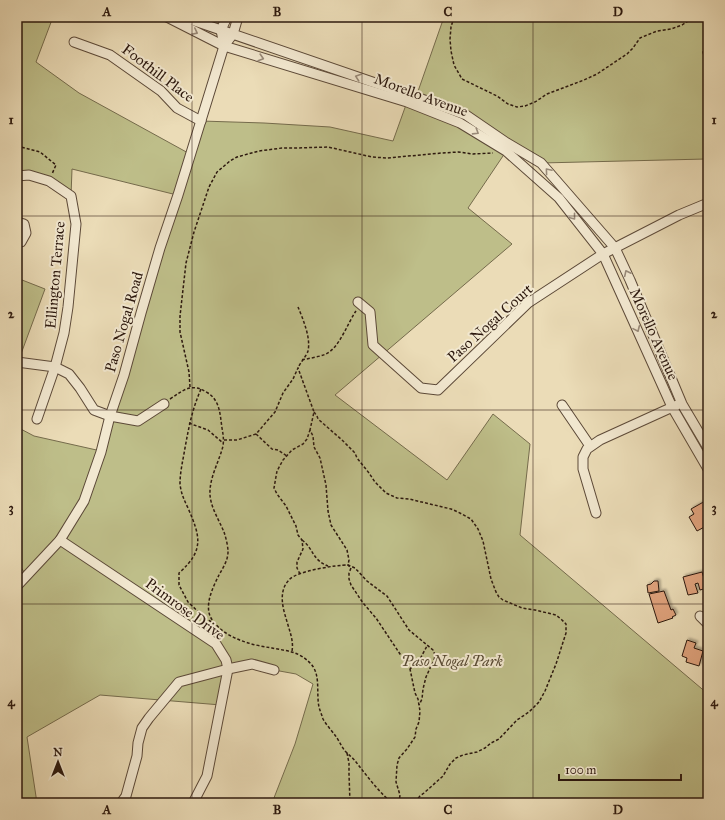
<svg xmlns="http://www.w3.org/2000/svg" width="725" height="820" viewBox="0 0 725 820" font-family="'IM FELL Great Primer',serif">
  <style>
    .green { fill: #bebe89; stroke: #756b4c }
    .building { fill: #dfa27c; stroke: #2c180e; filter: url(#shadow) }
    .lines { fill: none; stroke-linecap: round; stroke-linejoin: round }
    .minor-casing { stroke: #5c4938; stroke-width: 11 }
    .path { stroke: #2c180e; stroke-width: 1.5; stroke-dasharray: 3 2; stroke-linecap: butt }
    .minor { stroke: #f2e8d0; stroke-width: 9 }
    .oneway { stroke: #998a79 }
    .grid { fill: none; stroke: #2c180e; stroke-width: 1; stroke-opacity: 0.55 }
    .labels { text-anchor: middle; stroke-width: 4; stroke-linejoin: round; paint-order: stroke }
    .street-label { font-size: 15px; fill: #2c180e; stroke: #f2e8d0 }
    .park-label { font-size: 15px; font-style: italic; fill: #584a33; stroke: #f2e8d0 }
    .neatline { fill: none; stroke: #2c180e; stroke-width: 1.5 }
    .grid-label { font-size: 13px; text-anchor: middle; font-weight: bold; fill: #2c180e }
  </style>
  <defs>
    <filter id="shadow"><feDropShadow dx="2" dy="-2" stdDeviation="1" flood-color="#0004"/></filter>
  </defs>
  <rect width="100%" height="100%" fill="#ebdcb7"/>
  <filter id="stains"><feTurbulence type="fractalNoise" baseFrequency=".005" numOctaves="4"/><feColorMatrix values="0 0 0 0 .2 0 0 0 0 .09 0 0 0 0 .02 0 0 0 .5 -.17"/></filter>
  <radialGradient id="worn" r=".72"><stop offset=".6" stop-color="#630" stop-opacity="0"/><stop offset="1" stop-color="#630" stop-opacity=".3"/></radialGradient>
  <g class="green">
    <polygon points="17,17 53,17 36,62 79,93 190,154 201,121 264,123 330,127 393,141 407,102 460,123 505,153 468,208 512,244 335,395 447,480 493,414 530,444 520,535 708,694 708,803 272,803 295,744 313,684 296,674 274,670 252,664 228,669 221,705 100,695 27,737 37,803 17,803 17,586 27,576 17,562 17,427 34,436 101,451 177,195 72,169 71,196 49,181 17,176"/>
    <polygon points="183,17 227,17 221,30"/>
    <polygon points="444,17 708,17 708,171 706,159 541,163 466,115 416,97"/>
    <polygon points="17,278 45,289 18,362 17,362"/>
  </g>
  <g class="building">
    <polygon points="707,500 708,502 708,525 697,531 689,517 694,514 691,509"/>
    <polygon points="702,572 707,588 700,590 698,583 695,584 698,593 688,595 683,577"/>
    <polygon points="654,581 658,581 659,591 648,593 647,585 651,584"/>
    <polygon points="664,591 671,610 673,609 676,615 672,617 673,618 658,623 649,594"/>
    <polygon points="687,640 696,643 694,648 703,651 699,666 686,662 687,658 682,656"/>
  </g>
  <g class="lines">
    <g class="minor-casing">
      <g id="minor">
        <polyline points="167,17 224,46 407,102 460,123 506,151 559,198 603,254 672,407 708,469"/>
        <polyline points="183,17 416,97 466,115 507,143 541,163 615,248 630,280 682,404 708,448"/>
        <polyline points="227,17 221,30 224,46 233,34 238,17"/>
        <polyline points="74,42 110,55 161,91 177,108 201,121"/>
        <polyline points="17,176 29,175 49,181 71,196 76,224 68,307 64,333 55,367 37,419"/>
        <polyline points="17,222 24,224 26,233 21,242 17,243"/>
        <polyline points="358,302 370,312 373,345 421,388 438,390 528,303 603,254 679,215 708,203"/>
        <polyline points="17,362 55,367 69,374 80,388 94,410 110,416 138,421 164,404"/>
        <polyline points="562,405 590,446"/>
        <polyline points="596,513 583,469 583,457 587,449 600,440 677,405"/>
        <polyline points="60,540 216,644 226,660 228,669 207,776 193,803"/>
        <polyline points="17,586 60,540 84,501 101,452 110,416 124,375 141,313 160,248 178,195 224,46"/>
        <polyline points="700,616 708,624"/>
        <polyline points="121,803 126,796 137,756 138,743 142,728 149,718 179,682 228,669 252,664 274,670"/>
      </g>
    </g>
    <g class="path">
      <polyline points="454,17 451,27 450,39 451,51 454,65 462,79 497,96 508,104 517,107 525,106 535,102 547,94 584,80 597,74 627,54 633,48 640,38 657,31 671,29 682,25 694,17"/>
      <polyline points="708,49 703,52 704,56 708,58"/>
      <polyline points="17,146 40,152 56,165 52,174"/>
      <path d="M 298,307 C 303,319 311,338 308,351 C 307,355 300,363 298,368"/>
      <path d="M 302,360 C 310,358 319,357 326,354 C 340,347 347,324 356,311"/>
      <polyline points="190,387 189,372 180,332 180,316 186,263 194,232 209,187 217,172 230,161 237,157 259,151 282,148 297,148 328,147 372,157 387,158 442,153 458,152 473,154 493,153"/>
      <path d="M 201,389 C 192,410 189,426 185,448 C 183,460 180,472 180,484 C 181,493 184,500 188,508 C 200,536 205,550 179,573 L 179,585 L 188,602 L 206,619 L 214,623"/>
      <path d="M 170,399 C 184,390 191,382 208,393 C 220,401 220,414 222,428 C 223,434 224,439 223,446 C 219,462 209,478 210,495 C 211,508 219,520 224,532 C 226,538 228,546 228,552 C 228,560 223,568 219,575 C 213,587 204,605 211,618 C 223,638 251,645 272,648 C 287,651 299,651 311,664 C 321,675 316,693 319,707 C 320,711 322,715 323,719 C 327,726 333,732 337,738 C 340,743 342,747 345,751 C 349,755 353,758 356,762 C 367,776 378,791 392,803"/>
      <polyline points="314,412 317,416 318,419 342,440 355,453 357,458 369,473 375,482 386,493 397,498 409,499 451,509 458,512 471,519 478,529 483,541 491,579 496,592 499,597 503,600 522,608 535,610 556,615 562,620 566,624 566,633 556,664 545,691 539,702 529,712 517,720 499,739 491,743 485,748 477,752 463,755 456,758 450,764 443,776 424,793 420,796 414,803"/>
      <polyline points="189,423 194,425 208,430 223,443"/>
      <polyline points="256,434 272,449 278,450 287,456"/>
      <polyline points="224,440 237,440 256,434 275,412 283,393 293,379 298,368 314,412 310,430 313,436 314,447 320,458 326,485 328,511 331,525 347,550 349,560 348,565 355,568 367,581 387,596 409,630 433,650 435,655 434,661 431,666 426,677 423,689 422,699 419,705"/>
      <path d="M 302,540 C 314,549 312,560 328,566"/>
      <polyline points="300,574 297,568 297,562 303,549 302,540 298,535 296,526 286,506 277,494 274,488 277,471 283,460 292,450 303,444 307,439 310,430"/>
      <path d="M 292,651 C 294,640 289,630 286,618 C 282,606 279,590 289,580 C 296,571 336,565 348,565 L 351,568 L 349,573 L 349,579 L 351,585 L 363,603 L 376,618 L 410,669 L 415,693 L 418,699 L 420,711 L 419,722 L 416,729 L 415,737 L 407,749 L 399,758 L 397,765 L 396,782 L 400,795 L 399,803"/>
      <polyline points="410,669 420,659 427,646"/>
      <polyline points="347,753 349,763 349,774 350,803"/>
    </g>
    <use href="#minor" class="minor"/>
  </g>
  <defs><path id="oneway-chevron" d="M-2-3.5L2.5 0L-2 3.5" fill="none" stroke-width="1.6" stroke-linecap="round" stroke-linejoin="round"/></defs>
  <g class="oneway">
    <use href="#oneway-chevron" transform="translate(195 32) rotate(27)"/>
    <use href="#oneway-chevron" transform="translate(261 58) rotate(17)"/>
    <use href="#oneway-chevron" transform="translate(358 77) rotate(-161)"/>
    <use href="#oneway-chevron" transform="translate(476 132) rotate(32)"/>
    <use href="#oneway-chevron" transform="translate(548 171) rotate(-130)"/>
    <use href="#oneway-chevron" transform="translate(573 217) rotate(52)"/>
    <use href="#oneway-chevron" transform="translate(627 273) rotate(-116)"/>
    <use href="#oneway-chevron" transform="translate(637 329) rotate(66)"/>
  </g>
  <path class="grid" d="M 192,17 L 192,803M 362,17 L 362,803M 533,17 L 533,803M 17,216 L 708,216M 17,410 L 708,410M 17,604 L 708,604"/>
  <g class="labels">
    <g class="street-label">
      <text transform="translate(158 73) rotate(37)" y="5">Foothill Place</text>
      <text transform="translate(421 95) rotate(20)" y="5">Morello Avenue</text>
      <text transform="translate(55 275) rotate(-85)" y="5">Ellington Terrace</text>
      <text transform="translate(124 322) rotate(-74)" y="5">Paso Nogal Road</text>
      <text transform="translate(490 323) rotate(-42)" y="5">Paso Nogal Court</text>
      <text transform="translate(654 334) rotate(66)" y="5">Morello Avenue</text>
      <text transform="translate(185 609) rotate(36)" y="5">Primrose Drive</text>
    </g>
    <g class="park-label">
      <text x="452" y="666">Paso Nogal Park</text>
    </g>
  </g>
  <rect width="725" height="820" fill="none" stroke="#ebdcb7" stroke-width="44"/>
  <g transform="translate(58 762)" stroke="#f2e8d0" stroke-width="3" paint-order="stroke">
  <path d="M0-3L7 15L0 10L-7 15Z" fill="#2c180e"/>
  <text y="-6" font-size="11" font-weight="bold" text-anchor="middle" fill="#2c180e">N</text>
  </g>
  <path d="M559 774v6h122v-6" fill="none" stroke="#2c180e" stroke-width="2"/>
  <text x="565" y="774" font-size="12" fill="#2c180e" stroke="#f2e8d0" stroke-width="3" paint-order="stroke">100 m</text>
  <rect x="22" y="22" width="681" height="776" class="neatline"/>
  <g class="grid-label">
    <text x="107" y="16">A</text>
    <text x="277" y="16">B</text>
    <text x="448" y="16">C</text>
    <text x="618" y="16">D</text>
    <text x="11" y="124">1</text>
    <text x="714" y="124">1</text>
    <text x="11" y="318">2</text>
    <text x="714" y="318">2</text>
    <text x="11" y="512">3</text>
    <text x="714" y="512">3</text>
    <text x="11" y="706">4</text>
    <text x="714" y="706">4</text>
    <text x="107" y="814">A</text>
    <text x="277" y="814">B</text>
    <text x="448" y="814">C</text>
    <text x="618" y="814">D</text>
  </g>
  <rect width="100%" height="100%" filter="url(#stains)"/>
  <rect width="100%" height="100%" fill="url(#worn)"/>
</svg>
